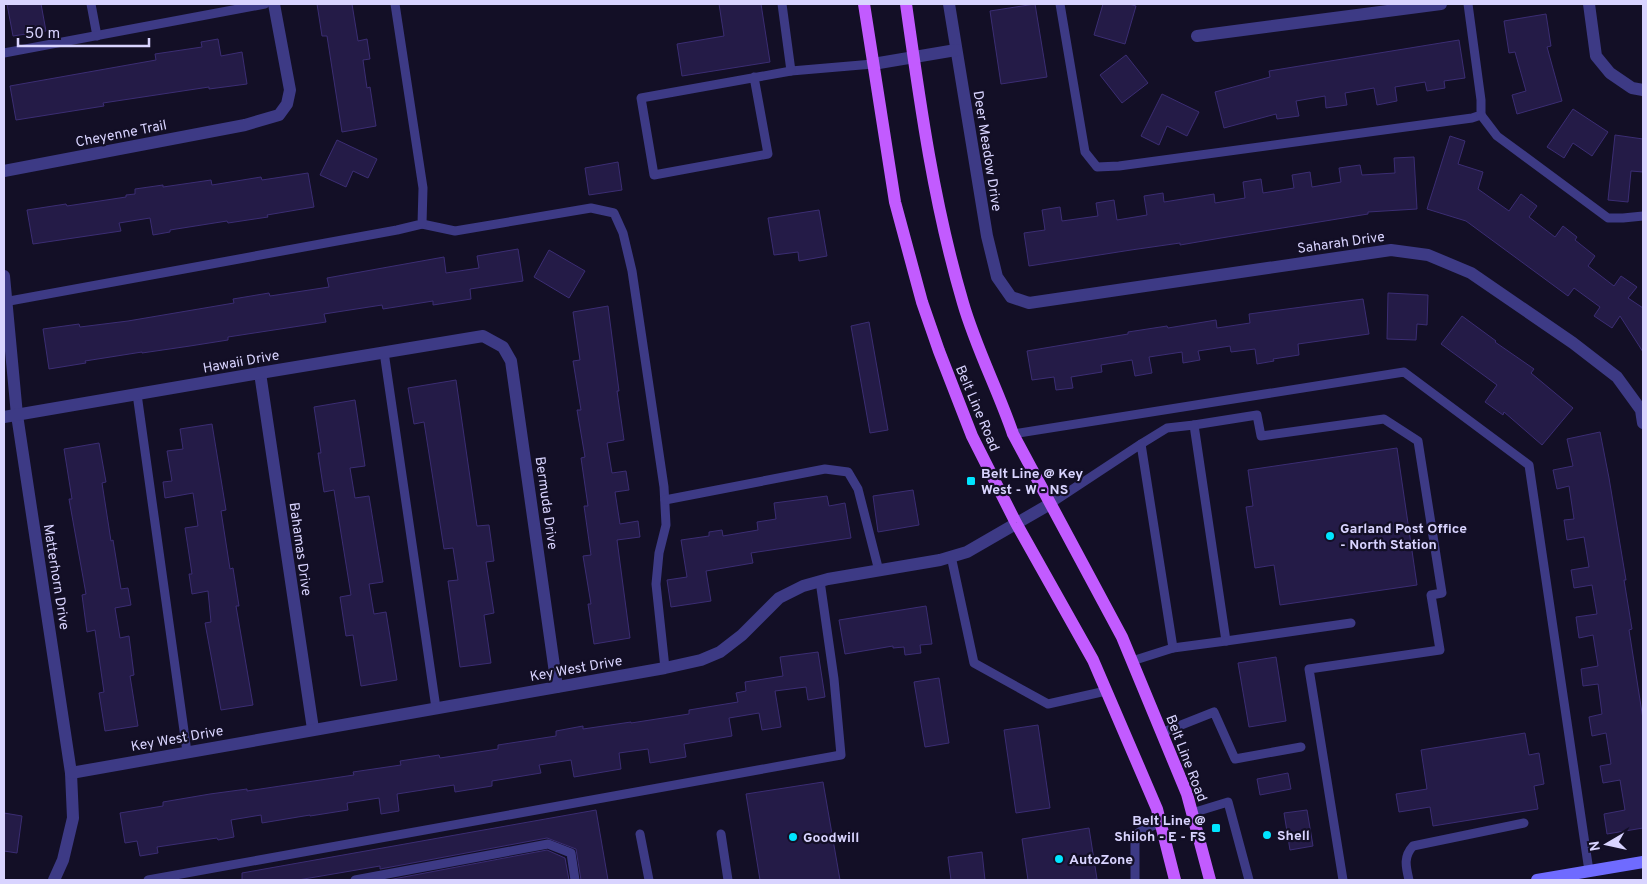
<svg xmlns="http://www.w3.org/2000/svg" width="1647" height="884" viewBox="0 0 1647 884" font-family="Overpass,sans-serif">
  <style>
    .building { fill: #241b47; stroke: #3b2d73 }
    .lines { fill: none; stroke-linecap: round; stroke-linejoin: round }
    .lane { stroke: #3d3a85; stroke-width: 9 }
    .street { stroke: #3d3a85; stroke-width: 12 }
    .secondary { stroke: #6f6bff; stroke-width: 12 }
    .primary { stroke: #c25bff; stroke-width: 12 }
    .poi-dot { fill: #00e5ff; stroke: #130f26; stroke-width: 2 }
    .labels { text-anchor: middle; stroke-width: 4.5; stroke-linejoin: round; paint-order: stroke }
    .street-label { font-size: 14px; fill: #d9d4ff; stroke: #130f26 }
    .poi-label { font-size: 14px; font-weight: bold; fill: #d9d4ff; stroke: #130f26; text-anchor: start }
  </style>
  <rect width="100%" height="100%" fill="#130f26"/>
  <g class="building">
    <polygon points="7,4 41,4 46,31 13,36"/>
    <polygon points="317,4 352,4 358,41 367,39 370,59 363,60 367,88 370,87 376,126 342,132 327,36 322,36"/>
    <polygon points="719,4 761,4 770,62 682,76 677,44 724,36"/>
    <polygon points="1035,4 1047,77 1001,84 990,11"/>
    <polygon points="1103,4 1129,4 1136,6 1125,44 1094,35"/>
    <polygon points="1546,14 1551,46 1547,47 1562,101 1517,114 1512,95 1526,91 1515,52 1509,53 1504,21"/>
    <polygon points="218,39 221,56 242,52 247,84 209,89 209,87 103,103 104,106 16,120 10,86 156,60 155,54 202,47 201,42"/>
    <polygon points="1459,40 1465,78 1444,81 1445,88 1427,91 1425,82 1395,87 1397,101 1377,105 1374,88 1345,93 1347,105 1326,108 1325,96 1296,101 1299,116 1277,119 1276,114 1224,128 1215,92 1270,77 1269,71"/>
    <polygon points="1126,55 1148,83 1122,103 1100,75"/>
    <polygon points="1162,94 1199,112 1187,136 1167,126 1159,145 1141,136"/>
    <polygon points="1573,109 1608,132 1592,156 1573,143 1564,158 1547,147"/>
    <polygon points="1615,135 1643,139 1643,172 1631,171 1628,202 1608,200"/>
    <polygon points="1450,136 1465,141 1458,164 1483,172 1478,189 1509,211 1521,194 1537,206 1529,217 1555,237 1563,226 1577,237 1575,240 1595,256 1588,266 1614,286 1621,276 1637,287 1628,298 1643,308 1643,352 1620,316 1612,328 1594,316 1600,307 1574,288 1568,296 1466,221 1427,209"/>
    <polygon points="337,140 377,159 368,178 353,171 346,187 320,175"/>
    <polygon points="1414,157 1417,209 1368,212 1368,214 1221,238 1180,245 1180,243 1131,250 1029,266 1024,233 1045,230 1042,210 1060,207 1062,221 1098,216 1096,203 1114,200 1117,220 1147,215 1144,196 1163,193 1164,202 1214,194 1215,203 1245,198 1243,182 1261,179 1263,193 1294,188 1292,175 1310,172 1312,187 1341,182 1339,168 1360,165 1362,175 1395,173 1394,158"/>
    <polygon points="618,162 622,190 589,195 585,168"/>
    <polygon points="308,173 314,207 267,215 268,217 228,223 227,221 170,230 170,232 153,235 150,218 119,223 121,231 33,244 27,210 66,204 67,206 126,197 126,195 135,194 135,189 163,185 163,187 211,180 212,185 261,177 262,180"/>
    <polygon points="819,210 827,256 799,261 798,252 774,255 768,218"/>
    <polygon points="518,249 523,281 470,289 471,299 433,305 433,301 383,309 382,305 324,314 326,322 228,337 228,340 190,346 142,353 142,352 85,361 86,363 49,369 43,329 79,324 80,327 128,321 234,303 233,299 269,293 270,296 329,287 327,278 444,257 446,273 479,268 477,256"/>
    <polygon points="549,250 585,271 569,298 534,277"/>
    <polygon points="1388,293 1428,295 1427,325 1417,324 1416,340 1387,339"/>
    <polygon points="1363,299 1369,334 1298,344 1299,355 1273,359 1274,361 1257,364 1255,349 1231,352 1230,346 1198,351 1200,360 1183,363 1182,352 1149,357 1152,373 1135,376 1132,360 1101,365 1102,372 1071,377 1073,388 1056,390 1054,377 1032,380 1027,351 1128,334 1128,332 1167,326 1168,328 1216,320 1217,328 1250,323 1249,314"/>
    <polygon points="608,306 619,391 617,391 624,440 607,443 612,473 626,471 629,490 615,492 620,524 638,521 640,537 617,540 630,638 594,644 588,604 591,604 583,556 591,555 584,506 588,506 581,458 585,457 577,410 581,410 573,361 580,360 573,312"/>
    <polygon points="1462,316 1496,341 1495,342 1534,369 1531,373 1573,408 1542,445 1504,412 1503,415 1485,402 1497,385 1441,344"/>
    <polygon points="869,322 888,430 870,433 851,326"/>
    <polygon points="456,380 477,526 489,525 494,561 486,562 494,613 484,615 491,663 460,667 448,581 458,580 453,548 444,549 424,422 414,424 408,388"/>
    <polygon points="355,400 365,466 350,468 355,498 369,496 383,582 369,584 374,614 386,612 397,680 361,686 353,635 346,636 340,597 351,595 334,490 324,492 318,453 321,453 314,407"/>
    <polygon points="212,424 226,510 221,511 230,569 233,568 239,606 236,606 253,705 221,710 205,623 211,622 208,591 192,594 189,574 192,574 185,528 198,526 193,493 165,498 163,482 172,481 167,451 183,449 180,429"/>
    <polygon points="1600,432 1609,478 1626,580 1624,580 1632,629 1629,630 1643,719 1643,828 1607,834 1604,814 1625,810 1620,780 1603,783 1600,766 1611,764 1606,733 1592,736 1589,717 1602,714 1598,684 1583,686 1581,669 1598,666 1593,635 1579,638 1576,617 1597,614 1592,585 1574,588 1571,570 1589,567 1584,537 1567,540 1564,520 1574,519 1569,486 1557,489 1553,470 1573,466 1567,439"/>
    <polygon points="99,443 106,482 102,483 111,541 113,540 121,589 128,588 131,605 115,608 120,638 129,636 134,675 130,676 138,726 105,731 99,693 104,692 95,630 87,632 82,595 86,594 69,499 72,499 64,449"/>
    <polygon points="1397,448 1417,585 1280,605 1274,565 1255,568 1246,507 1253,506 1248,470"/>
    <polygon points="913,490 919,525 878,532 873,496"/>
    <polygon points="827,496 829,506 845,503 851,538 751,553 753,563 706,571 711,601 671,607 667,580 687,577 681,540 709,536 709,532 722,530 723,536 758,530 757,522 776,519 774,503"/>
    <polygon points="926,606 932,644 920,645 921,653 905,655 904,647 893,648 893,646 845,654 839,620"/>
    <polygon points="818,652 825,697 808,700 806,687 775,691 781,727 762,730 759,713 729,718 732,736 684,744 686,757 650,763 648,749 619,753 621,769 574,777 571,760 539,765 541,773 492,781 492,786 455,792 454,785 397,794 399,811 381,814 379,798 347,803 348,810 310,816 310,815 262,823 261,815 231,820 234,837 218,840 217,838 157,847 158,853 140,856 137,841 125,843 120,813 163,806 163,802 210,794 247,789 247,791 354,775 353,772 401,765 400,761 439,755 440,758 498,749 498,745 556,736 556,731 583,726 583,729 631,722 631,723 689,714 689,710 738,702 736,693 746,691 745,682 783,676 780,657"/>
    <polygon points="1276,657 1286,721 1249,727 1238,663"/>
    <polygon points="939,678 949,743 925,747 914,682"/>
    <polygon points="1038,725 1050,808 1016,813 1004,730"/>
    <polygon points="1525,733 1529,755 1539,753 1544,784 1534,786 1538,809 1433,826 1430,807 1399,812 1396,794 1427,789 1421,750"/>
    <polygon points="1288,773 1291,789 1260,795 1257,779"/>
    <polygon points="823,782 840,880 760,880 746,794"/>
    <polygon points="596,810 608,880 581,880 576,849 547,838 380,869 380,866 298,880 242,880 242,873"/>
    <polygon points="1307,810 1313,846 1290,850 1284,813"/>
    <polygon points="4,813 22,816 17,853 4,851"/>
    <polygon points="1089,828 1097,879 1087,880 1028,880 1022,839"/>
    <polygon points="547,850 565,858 569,880 388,880"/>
    <polygon points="982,852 985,880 951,880 948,857"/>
  </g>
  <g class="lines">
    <g class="lane">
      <polyline points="91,4 97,36"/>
      <polyline points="782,4 791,71 873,64"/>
      <polyline points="1060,4 1085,152 1097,167 1119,166 1472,118 1481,115 1481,100 1468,4"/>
      <polyline points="4,53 265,4"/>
      <polyline points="754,77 768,154 654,175 641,98 791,71"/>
      <polyline points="1481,115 1497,136 1608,218 1623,218 1643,216"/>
      <polyline points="422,224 455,231 591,208 614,213 623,233 632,271 664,487 666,525 659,553 656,584 665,668"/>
      <polyline points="4,302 397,230 422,224 423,188 395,4"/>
      <polyline points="384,352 436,708"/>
      <polyline points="137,394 187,752"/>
      <polyline points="1194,425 1257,415 1261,436 1384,419 1418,441 1442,593 1431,595 1440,650 1309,669 1343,880"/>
      <polyline points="1013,434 1404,372 1529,465 1589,871"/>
      <polyline points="1141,444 1167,428 1194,425 1226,641 1173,648"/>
      <polyline points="665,500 825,469 848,472 858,489 879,571"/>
      <polyline points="1050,504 1141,444 1173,648 1132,661"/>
      <polyline points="951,556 974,663 1048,704 1106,691"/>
      <polyline points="1226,641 1351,623"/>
      <polyline points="1161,733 1214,712 1235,759 1301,747"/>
      <polyline points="1192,813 1228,802 1249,880"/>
      <polyline points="640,834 649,880"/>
      <polyline points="721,834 728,880"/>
      <polyline points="148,880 841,755 834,679 820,581"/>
      <polyline points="355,880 548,844 571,853 575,880"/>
      <polyline points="1135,880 1135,835 1144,829 1161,823"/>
      <path d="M 1409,880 C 1406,867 1403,857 1413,846 L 1524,823"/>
    </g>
    <g class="street">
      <polyline points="949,4 987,236 997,277 1011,297 1029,303 1391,250 1428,255 1471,273 1573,343 1617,377 1641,410 1643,423"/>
      <polyline points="1589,4 1596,56 1610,73 1632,88 1643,90"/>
      <polyline points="1197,36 1441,4"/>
      <polyline points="873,64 956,50"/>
      <polyline points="4,171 245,125 279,115 287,104 290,90 274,4"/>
      <polyline points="4,276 17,415 71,773 73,818 63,860 54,880"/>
      <polyline points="260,373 313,729"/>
      <polyline points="4,417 260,373 483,336 503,347 511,361 557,687"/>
      <polyline points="71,773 665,668 701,660 720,652 742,635 779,598 803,586 828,579 940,560 967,552 1050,504"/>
    </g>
    <polyline class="secondary" points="1537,880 1643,862"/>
    <g class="primary">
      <polyline points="864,4 895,202 922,302 939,351 972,436 1016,523 1093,660 1157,809 1175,880"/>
      <path d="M 906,4 C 920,104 934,205 963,303 C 976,348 998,390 1013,434 L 1122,637 L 1187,794 L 1210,880"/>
    </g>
  </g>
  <g class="poi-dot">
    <rect x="966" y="476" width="10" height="10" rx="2.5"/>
    <circle cx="1330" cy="536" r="5"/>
    <rect x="1211" y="823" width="10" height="10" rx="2.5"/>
    <circle cx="1267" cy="835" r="5"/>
    <circle cx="793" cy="837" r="5"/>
    <circle cx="1059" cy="859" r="5"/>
  </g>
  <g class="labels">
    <g class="street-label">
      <text transform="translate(121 133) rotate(-11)" y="5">Cheyenne Trail</text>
      <text transform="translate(988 151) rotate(81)" y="5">Deer Meadow Drive</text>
      <text transform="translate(1341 242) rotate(-8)" y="5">Saharah Drive</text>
      <text transform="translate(241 361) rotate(-10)" y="5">Hawaii Drive</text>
      <text transform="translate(978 408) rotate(67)" y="5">Belt Line Road</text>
      <text transform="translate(547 503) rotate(82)" y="5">Bermuda Drive</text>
      <text transform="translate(301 549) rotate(82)" y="5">Bahamas Drive</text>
      <text transform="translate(57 577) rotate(81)" y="5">Matterhorn Drive</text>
      <text transform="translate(576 668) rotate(-10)" y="5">Key West Drive</text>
      <text transform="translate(177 738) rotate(-10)" y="5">Key West Drive</text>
      <text transform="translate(1187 758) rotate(69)" y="5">Belt Line Road</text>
    </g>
    <g class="poi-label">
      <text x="981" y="478">Belt Line @ Key<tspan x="981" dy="16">West - W - NS</tspan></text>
      <text x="1340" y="533">Garland Post Office<tspan x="1340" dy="16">- North Station</tspan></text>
      <text x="1206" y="825" text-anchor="end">Belt Line @<tspan x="1206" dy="16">Shiloh - E - FS</tspan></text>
      <text x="1277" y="840">Shell</text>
      <text x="803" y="842">Goodwill</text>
      <text x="1069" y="864">AutoZone</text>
    </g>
  </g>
  <rect width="1647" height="884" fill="none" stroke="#d9d4ff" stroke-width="10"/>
  <g transform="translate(1607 844) rotate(261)" stroke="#130f26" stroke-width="4" paint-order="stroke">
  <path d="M0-4L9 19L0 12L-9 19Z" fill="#d9d4ff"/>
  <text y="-8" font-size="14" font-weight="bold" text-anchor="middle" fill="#d9d4ff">N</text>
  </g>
  <path d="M18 38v8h131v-8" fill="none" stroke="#d9d4ff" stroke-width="2.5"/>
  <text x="25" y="38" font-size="15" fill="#d9d4ff" stroke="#130f26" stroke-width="4" paint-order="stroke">50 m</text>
</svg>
